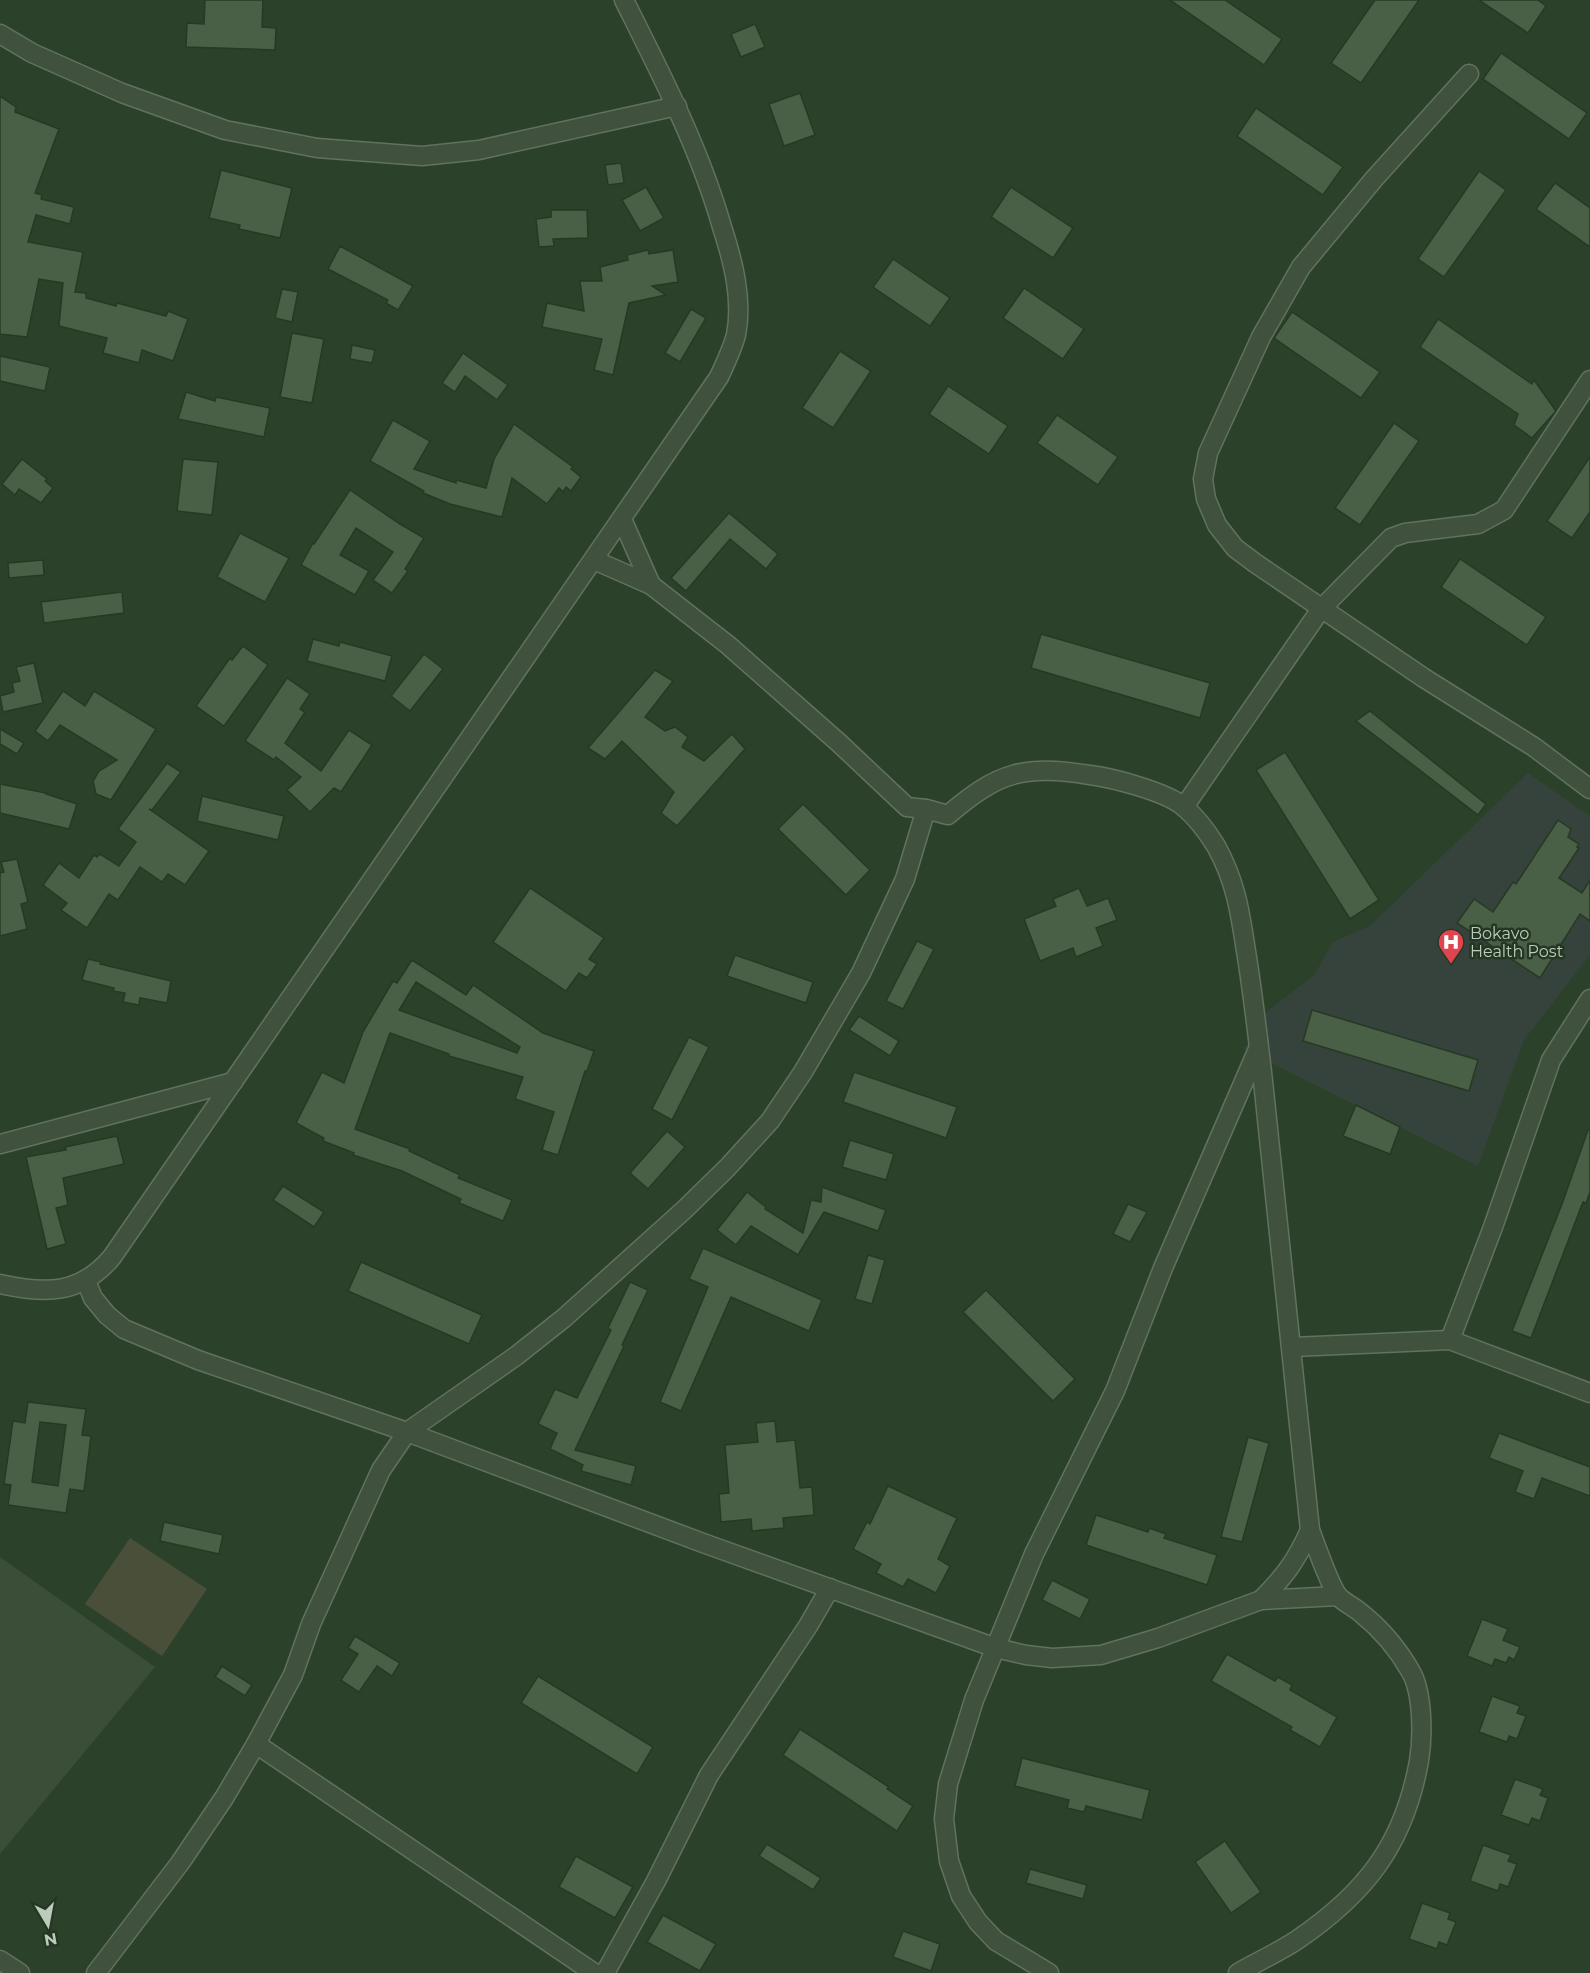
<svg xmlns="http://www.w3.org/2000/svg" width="1590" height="1973" viewBox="0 0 1590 1973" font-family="Montserrat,sans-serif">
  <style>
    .medical { fill: #36433c }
    .airport { fill: #3a4e38 }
    .green { fill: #4a4f39 }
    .building { fill: #496047; stroke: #263925; stroke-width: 1.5; fill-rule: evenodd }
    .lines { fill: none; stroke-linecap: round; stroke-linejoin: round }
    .street-casing { stroke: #607260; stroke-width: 21 }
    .street { stroke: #40513e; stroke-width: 18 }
    .labels { text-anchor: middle; stroke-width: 5; stroke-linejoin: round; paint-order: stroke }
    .poi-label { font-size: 16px; fill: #bccbbc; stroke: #243723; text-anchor: start }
  </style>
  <rect width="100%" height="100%" fill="#2c412a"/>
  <polygon class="medical" points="1528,773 1590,816 1590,955 1524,1040 1478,1166 1243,1049 1269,1010 1314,975 1333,942 1370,926"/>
  <polygon class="airport" points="0,1557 155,1667 0,1854"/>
  <polygon class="green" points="130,1538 207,1589 162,1656 85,1604"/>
  <g class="building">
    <polygon points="205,0 263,0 262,27 276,28 275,50 186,47 187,23 204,24"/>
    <polygon points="1170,0 1225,0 1282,39 1264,65"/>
    <polygon points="1375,0 1419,0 1361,83 1331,63"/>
    <polygon points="1479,0 1538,0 1546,6 1528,33"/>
    <polygon points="755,24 765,47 741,57 731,34"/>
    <polygon points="1501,53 1587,113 1569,139 1483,79"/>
    <polygon points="800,93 815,135 784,146 769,104"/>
    <polygon points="0,96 16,107 15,112 59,129 35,193 42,195 41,199 74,207 70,224 36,215 28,242 83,252 75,292 86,293 86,298 116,306 117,303 166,316 168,311 188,319 173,361 142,350 139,363 103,353 107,338 59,326 63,283 39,279 27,337 0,334"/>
    <polygon points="1256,108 1343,167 1323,195 1237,136"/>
    <polygon points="621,163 624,183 608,185 605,165"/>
    <polygon points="221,170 292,188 280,238 239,229 240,225 209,218"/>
    <polygon points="1479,171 1506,190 1444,277 1418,259"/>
    <polygon points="1555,183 1590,208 1590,247 1536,209"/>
    <polygon points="646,187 664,218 640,231 622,200"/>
    <polygon points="1011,187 1073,228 1053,258 991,217"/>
    <polygon points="551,210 587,210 588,238 553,239 554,246 539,247 536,219 551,217"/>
    <polygon points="340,246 413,286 398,310 386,303 388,300 328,269"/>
    <polygon points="648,250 649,254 673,250 678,282 652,286 666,295 629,303 613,375 594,370 602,339 542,327 547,303 584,311 580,281 602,281 600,267 628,260 627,255"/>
    <polygon points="893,259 950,298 930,326 873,287"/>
    <polygon points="1024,288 1084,329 1063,359 1003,318"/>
    <polygon points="282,289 298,292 292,322 275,318"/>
    <polygon points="691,309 706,318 680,362 665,353"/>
    <polygon points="1292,312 1380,372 1361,398 1274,338"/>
    <polygon points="1438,319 1532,384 1534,380 1556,411 1532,438 1514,425 1518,414 1420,347"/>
    <polygon points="292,333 324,339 312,403 280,397"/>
    <polygon points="352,345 375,350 372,363 350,359"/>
    <polygon points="840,351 871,371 833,428 802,408"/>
    <polygon points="463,353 508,385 497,400 465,376 455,392 442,383"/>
    <polygon points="0,356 50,367 45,391 0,381"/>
    <polygon points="948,386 1008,426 989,454 929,414"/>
    <polygon points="186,392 215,401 216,397 270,408 264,437 178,419"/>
    <polygon points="1057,415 1118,457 1098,485 1037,443"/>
    <polygon points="393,420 430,441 414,469 456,483 456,480 486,488 494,459 514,424 573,467 571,469 581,477 571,491 566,487 563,492 559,488 547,504 512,478 502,517 450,504 423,493 424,491 370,461"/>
    <polygon points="1394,423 1419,441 1360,525 1335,508"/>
    <polygon points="1590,457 1590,512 1572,538 1547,521"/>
    <polygon points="22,459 47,479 45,481 53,488 41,503 19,489 15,495 2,484"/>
    <polygon points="183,459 218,462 212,515 177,511"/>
    <polygon points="350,490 400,524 424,538 405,569 408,571 392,593 373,580 393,552 356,528 340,555 369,571 355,595 301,565 313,543 314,544"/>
    <polygon points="729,513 778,554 766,569 730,539 686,591 671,578"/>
    <polygon points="240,533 289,558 265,602 217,577"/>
    <polygon points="1460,559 1546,617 1527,645 1441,587"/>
    <polygon points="43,560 44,575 9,578 8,563"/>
    <polygon points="122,592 124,613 44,623 41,602"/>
    <polygon points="1041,634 1210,683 1200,718 1031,668"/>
    <polygon points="313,639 339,646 340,642 392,656 385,681 307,661"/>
    <polygon points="243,646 268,665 224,726 196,706 230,658 232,660"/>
    <polygon points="424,654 443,669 410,711 391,696"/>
    <polygon points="34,663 43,703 3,712 0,696 14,692 12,683 20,681 16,667"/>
    <polygon points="655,670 673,681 645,717 665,731 675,727 688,737 682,747 704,761 732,734 745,749 677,826 661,813 674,792 622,741 605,759 588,748"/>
    <polygon points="287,678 310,694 300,709 305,712 285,743 321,771 349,730 372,745 341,792 334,788 310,812 287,790 301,777 276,757 274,760 245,741"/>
    <polygon points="63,691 85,706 94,691 156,729 111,800 96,794 93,781 99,771 117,760 60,725 48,741 35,731"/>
    <polygon points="1370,711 1486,804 1478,815 1356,721"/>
    <polygon points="0,729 24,743 17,754 0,744"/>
    <polygon points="1285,752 1379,900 1350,919 1256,770"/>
    <polygon points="167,763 181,772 152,810 149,809 209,851 185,885 168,874 162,882 140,867 118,900 109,894 87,928 61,910 67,903 43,885 59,863 79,878 94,855 97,857 100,854 119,866 136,842 118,829"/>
    <polygon points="0,784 46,793 46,794 77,804 69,829 0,813"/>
    <polygon points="202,796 284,816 278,840 197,821"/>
    <polygon points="803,804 870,870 846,895 778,829"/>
    <polygon points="1558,820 1571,829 1568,837 1579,844 1577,847 1579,848 1559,878 1582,893 1590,880 1590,921 1580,914 1540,978 1457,923 1474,899 1493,912 1513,882 1516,884"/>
    <polygon points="17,859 28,902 21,904 27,929 0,936 0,873 4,872 1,862"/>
    <polygon points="530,888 604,938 589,959 597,964 587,978 579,973 566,991 493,942"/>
    <polygon points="1079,888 1087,906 1108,898 1117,920 1096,928 1103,946 1076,957 1073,948 1040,961 1024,919 1056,906 1053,899"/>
    <polygon points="917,941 934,949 903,1009 886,1001"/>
    <polygon points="735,955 813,982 806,1003 727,976"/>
    <polygon points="88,959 101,962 100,964 171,981 167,1003 140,998 139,1005 123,1002 125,993 113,991 114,988 82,980"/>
    <path d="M 412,960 L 466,995 L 473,985 L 543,1033 L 594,1051 L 587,1071 L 585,1071 L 558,1155 L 542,1150 L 554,1112 L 515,1099 L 523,1077 L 449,1056 L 449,1054 L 390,1033 L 355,1129 L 410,1149 L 409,1151 L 460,1175 L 458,1178 L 512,1200 L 503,1221 L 459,1203 L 461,1199 L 402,1171 L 353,1155 L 354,1153 L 323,1141 L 324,1138 L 296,1123 L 322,1072 L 344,1083 L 363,1032 L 393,981 L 397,983 ZM 416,982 L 520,1047 L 517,1053 L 399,1010 Z"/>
    <polygon points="1312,1010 1478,1060 1469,1091 1303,1041"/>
    <polygon points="859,1016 899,1041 890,1056 849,1030"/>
    <polygon points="689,1037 709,1047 672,1120 652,1109"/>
    <polygon points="854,1072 957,1107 946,1138 843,1102"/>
    <polygon points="1356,1105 1400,1127 1390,1154 1343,1136"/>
    <polygon points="1588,1130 1590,1130 1590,1192 1586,1203 1583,1202 1531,1338 1512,1331 1562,1204"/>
    <polygon points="667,1131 685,1147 648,1189 630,1173"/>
    <polygon points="117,1136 124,1164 63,1178 68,1205 56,1208 66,1244 47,1249 26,1157 66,1150 65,1147"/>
    <polygon points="850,1140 894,1154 886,1180 842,1167"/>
    <polygon points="283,1186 324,1212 314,1227 273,1200"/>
    <polygon points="822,1187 886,1210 878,1231 824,1212 798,1255 751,1226 736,1245 717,1230 747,1192 766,1207 765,1209 803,1233 811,1200 821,1202"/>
    <polygon points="1128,1204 1147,1212 1130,1242 1113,1234"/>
    <polygon points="703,1248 822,1300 809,1331 731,1297 681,1411 660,1402 708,1287 689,1279"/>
    <polygon points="868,1255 885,1260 872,1304 855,1299"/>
    <polygon points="361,1262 482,1315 469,1344 348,1291"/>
    <polygon points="630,1282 648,1290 622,1345 624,1346 575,1450 636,1466 631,1485 581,1471 583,1465 550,1449 557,1433 538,1424 555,1389 577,1398 611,1330 608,1328"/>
    <polygon points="986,1290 1075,1379 1053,1401 963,1312"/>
    <path d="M 28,1402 L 86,1409 L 82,1435 L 91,1436 L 84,1491 L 70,1489 L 66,1513 L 8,1505 L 11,1485 L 4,1484 L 13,1421 L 25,1423 ZM 40,1422 L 66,1425 L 58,1486 L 32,1482 Z"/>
    <polygon points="775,1421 777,1442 795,1440 800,1488 812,1487 814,1515 783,1518 784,1528 752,1531 751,1519 721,1522 719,1494 729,1493 725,1445 758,1442 756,1423"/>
    <polygon points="1499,1433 1590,1467 1590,1496 1542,1478 1534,1499 1515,1492 1523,1471 1489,1458"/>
    <polygon points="1248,1437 1269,1443 1242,1542 1221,1537"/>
    <polygon points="888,1486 957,1518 938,1559 950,1566 936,1593 908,1579 903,1587 876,1573 881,1564 853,1549 867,1522 870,1524"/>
    <polygon points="1096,1515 1148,1532 1149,1528 1166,1534 1164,1538 1217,1555 1207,1585 1086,1545"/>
    <polygon points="164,1522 223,1535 219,1554 160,1541"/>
    <polygon points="1052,1580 1090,1599 1080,1619 1042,1600"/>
    <polygon points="1482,1619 1508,1629 1503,1640 1520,1647 1514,1660 1509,1657 1506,1663 1495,1659 1492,1666 1467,1656"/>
    <polygon points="355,1636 400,1663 392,1676 377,1666 359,1692 341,1680 358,1654 348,1648"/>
    <polygon points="1227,1654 1275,1681 1278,1677 1292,1685 1290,1690 1337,1717 1320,1747 1290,1730 1292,1727 1211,1681"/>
    <polygon points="222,1666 252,1685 245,1696 215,1677"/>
    <polygon points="538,1676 653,1747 637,1774 521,1703"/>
    <polygon points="1492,1696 1520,1706 1517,1713 1526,1716 1517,1739 1509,1736 1507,1742 1479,1732"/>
    <polygon points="800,1729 889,1787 887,1789 913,1806 897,1831 783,1755"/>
    <polygon points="1022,1758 1150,1790 1142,1820 1086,1806 1084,1812 1067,1808 1069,1800 1015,1786"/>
    <polygon points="1515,1779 1543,1789 1540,1795 1548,1798 1540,1821 1532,1818 1529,1825 1501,1815"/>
    <polygon points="1225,1841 1261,1892 1231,1913 1195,1862"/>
    <polygon points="767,1844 821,1878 813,1890 759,1856"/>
    <polygon points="1483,1845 1511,1855 1508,1861 1517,1864 1508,1887 1500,1884 1498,1891 1470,1881"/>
    <polygon points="576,1856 633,1887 615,1918 559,1887"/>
    <polygon points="1030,1869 1087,1885 1083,1899 1026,1883"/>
    <polygon points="1422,1903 1450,1913 1448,1919 1456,1922 1447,1945 1439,1942 1437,1949 1409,1939"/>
    <polygon points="663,1915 716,1944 700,1971 647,1942"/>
    <polygon points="903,1931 940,1944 931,1971 893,1957"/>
  </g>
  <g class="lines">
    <g class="street-casing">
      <g id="street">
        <polyline points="0,34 32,53 122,93 225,130 317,148 422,156 479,150 677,106"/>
        <polyline points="1469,74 1374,179 1301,267 1261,337 1208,453 1203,479 1206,499 1217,525 1235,548 1255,563 1424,678 1534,747 1590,789"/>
        <polyline points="622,519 651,585"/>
        <polyline points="594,560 651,585 728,645 838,742 907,807 926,809"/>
        <polyline points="1184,807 1321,609 1391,538 1405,533 1478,524 1504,510 1590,380"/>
        <polyline points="0,1144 233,1082"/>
        <polyline points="86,1281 93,1298 107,1315 124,1329 198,1360 407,1432 703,1543 996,1648 1026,1655 1052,1658 1101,1655 1158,1638 1261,1600 1338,1596"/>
        <path d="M 0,1284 C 45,1294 80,1295 112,1257 L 719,377 C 725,364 732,350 736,335 C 743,299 733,261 722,227 C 699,147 661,74 624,0"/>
        <polyline points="1450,1340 1493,1227 1551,1060 1590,999"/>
        <polyline points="1293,1347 1450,1340 1590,1393"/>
        <polyline points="256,1744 594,1973"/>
        <polyline points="0,1960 20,1973"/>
        <path d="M 96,1973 L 180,1863 L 224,1798 L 256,1744 L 293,1675 L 311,1624 L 381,1470 L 407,1432 L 516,1356 L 564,1318 L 684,1210 L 727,1168 L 770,1121 L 803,1072 L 861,973 L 905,879 L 926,809 L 948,815 C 999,771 1024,765 1090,775 C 1113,778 1167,792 1184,807 C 1196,817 1208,833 1216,846 C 1236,882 1240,912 1246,951 C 1253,994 1258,1038 1263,1081 C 1280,1230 1295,1380 1310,1530 C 1296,1561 1285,1576 1261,1600"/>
        <polyline points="605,1973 656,1881 709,1775 808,1626 830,1588"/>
        <polyline points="1049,1973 996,1941 978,1922 961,1896 949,1861 944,1819 948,1784 974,1700 1034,1554 1115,1391 1163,1268 1258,1049"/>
        <path d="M 1238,1973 C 1257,1962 1279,1952 1297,1940 C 1366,1893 1404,1844 1419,1761 C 1423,1737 1423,1693 1411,1672 C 1398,1649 1381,1629 1361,1613 C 1354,1607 1345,1603 1339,1597 C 1331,1589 1315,1543 1310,1530"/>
      </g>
    </g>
    <use href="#street" class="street"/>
  </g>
  <defs>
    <g id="hospital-pin" transform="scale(1.35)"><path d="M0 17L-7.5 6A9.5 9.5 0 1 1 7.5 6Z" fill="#e0444e" stroke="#243723"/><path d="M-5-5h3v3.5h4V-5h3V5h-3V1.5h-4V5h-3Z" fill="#fff"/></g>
  </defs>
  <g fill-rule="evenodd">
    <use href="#hospital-pin" x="1451" y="942"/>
  </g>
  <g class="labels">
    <g class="poi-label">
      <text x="1470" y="939">Bokavo<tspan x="1470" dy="18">Health Post</tspan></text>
    </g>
  </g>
  <g transform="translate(48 1925) rotate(170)" stroke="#243723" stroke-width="4.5" paint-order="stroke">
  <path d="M0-4.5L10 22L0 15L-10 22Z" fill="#bccbbc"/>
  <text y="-9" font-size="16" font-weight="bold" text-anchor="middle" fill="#bccbbc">N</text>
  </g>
</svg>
